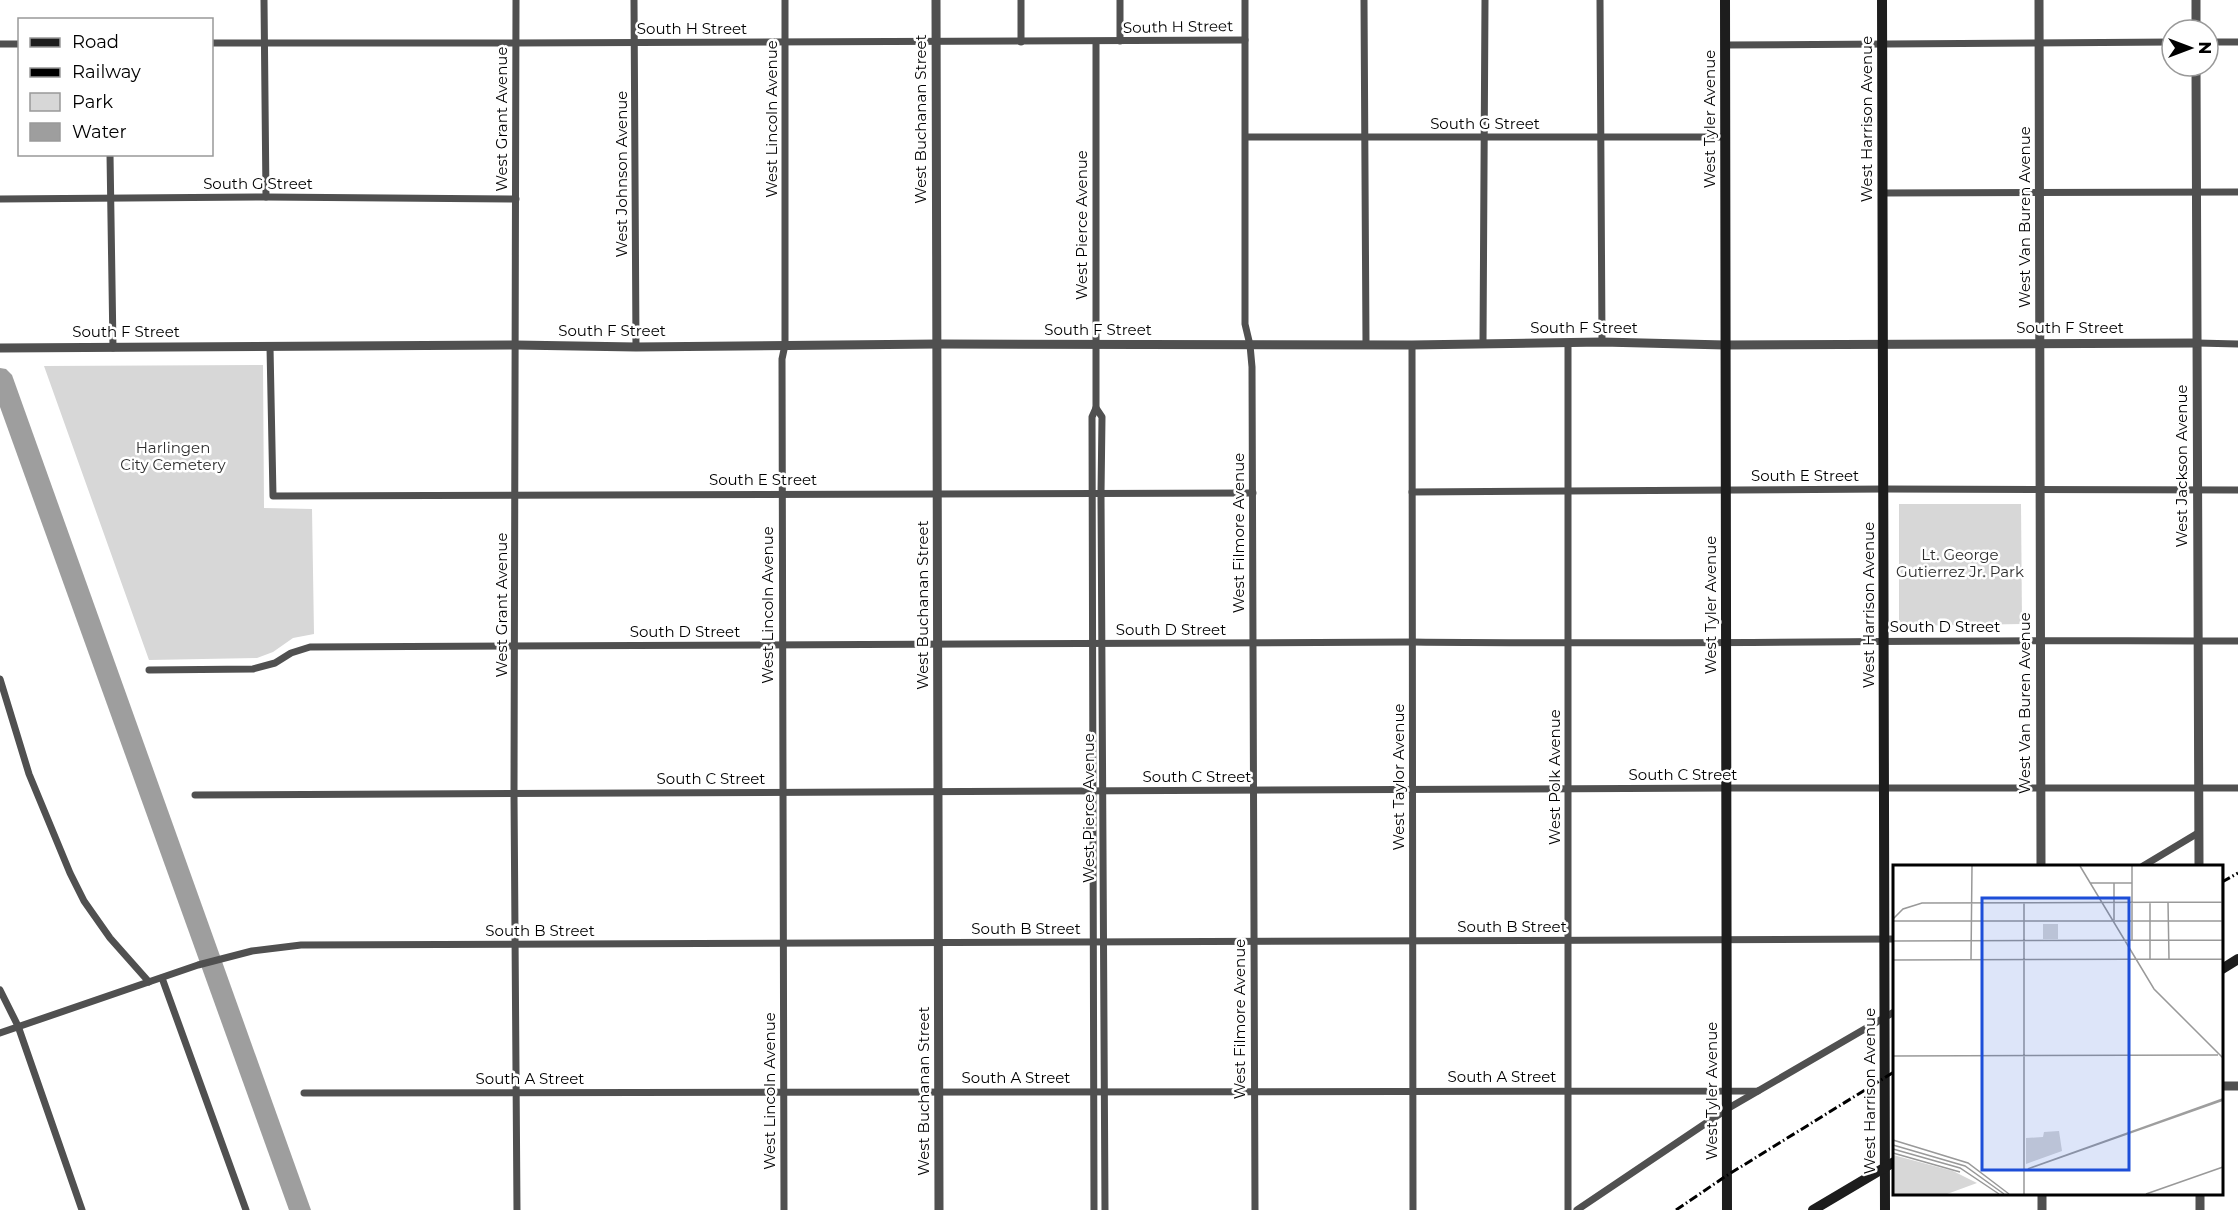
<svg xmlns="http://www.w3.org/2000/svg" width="2238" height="1210" viewBox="0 0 2238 1210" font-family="Montserrat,sans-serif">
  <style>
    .green { fill: #d7d7d7 }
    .water { fill: #9e9e9e }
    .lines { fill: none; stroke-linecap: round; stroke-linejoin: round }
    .minor { stroke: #505050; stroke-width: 7 }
    .tertiary { stroke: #505050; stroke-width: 9 }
    .secondary { stroke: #1d1d1d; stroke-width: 10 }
    .rail { stroke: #000; stroke-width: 3; stroke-dasharray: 9 3 1.5 3; stroke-linecap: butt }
    .labels { text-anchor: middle; stroke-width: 5; stroke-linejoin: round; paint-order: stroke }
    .street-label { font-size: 15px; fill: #000; stroke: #fff }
    .park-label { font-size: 15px; fill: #2e2e2e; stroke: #fff }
    .inset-road { fill: none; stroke: #999; stroke-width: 1.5 }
    .view { fill: #1d4ed8; fill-opacity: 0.15; stroke: #1d4ed8; stroke-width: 3 }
    .inset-edge { fill: none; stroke: #000; stroke-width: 3 }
  </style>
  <rect width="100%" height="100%" fill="#fff"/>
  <g class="green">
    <polygon points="263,365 264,508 312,509 314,634 293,638 273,652 257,658 149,660 44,366"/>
    <polygon points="1899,504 2021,504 2022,624 1899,626"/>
  </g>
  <polygon class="water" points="0,368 6,369 12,375 311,1210 289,1210 0,407"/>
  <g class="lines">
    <g class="minor">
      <polyline points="264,0 266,197"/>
      <polyline points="516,0 514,794 517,1210"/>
      <polyline points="634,0 636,347"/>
      <polyline points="1021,0 1021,42"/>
      <polyline points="1120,0 1120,41"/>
      <polyline points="1245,0 1245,324 1250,345 1252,367 1255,1210"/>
      <polyline points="1364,0 1366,345"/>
      <polyline points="1600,0 1602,342"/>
      <polyline points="2208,42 2238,42"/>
      <polyline points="212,43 515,43 1245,40"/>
      <polyline points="0,44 20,44"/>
      <polyline points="1725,45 2172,42"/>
      <polyline points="1246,137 1725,137"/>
      <polyline points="110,154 113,348"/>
      <polyline points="1883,193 2238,192"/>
      <polyline points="0,199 266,197 516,199"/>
      <polyline points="1568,343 1568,1210"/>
      <polyline points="2197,343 2238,344"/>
      <polyline points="1483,344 1485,0"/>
      <polyline points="1412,345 1413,1210"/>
      <polyline points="270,347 273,496 1253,493"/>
      <polyline points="1096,408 1102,417 1101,494 1105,1210"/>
      <polyline points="1412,492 1884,489 2238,490"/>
      <path d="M 149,670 L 253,669 L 275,663 L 291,653 L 310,647 L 1413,642 C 1688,645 1963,639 2238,641"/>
      <polyline points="0,679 29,774 70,873 84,901 110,938 149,982"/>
      <polyline points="195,795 1727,788 2238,788"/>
      <polyline points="2143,866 2198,833"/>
      <polyline points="162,978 246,1210"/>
      <polyline points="0,990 18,1026 82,1210"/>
      <polyline points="0,1033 198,965 252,951 301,945 1894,939"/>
      <polyline points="304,1093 1758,1091 1894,1012"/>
      <polyline points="784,1210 782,359 785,345 785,0"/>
      <polyline points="1094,1210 1092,417 1096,408 1096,42"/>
      <polyline points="1577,1210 1727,1109 1758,1091"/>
    </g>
    <g class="tertiary">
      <polyline points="936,0 939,1210"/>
      <polyline points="2039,0 2041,866"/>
      <polyline points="2196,0 2196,30"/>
      <polyline points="2196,66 2199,866"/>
      <polyline points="0,348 516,345 636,347 938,344 1412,345 1602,342 1725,345 2197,343"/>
      <polyline points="2222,1086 2238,1086"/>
      <polyline points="2042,1194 2042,1210"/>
      <polyline points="2200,1194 2200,1210"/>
    </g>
    <g class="secondary">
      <polyline points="1725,0 1727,1210"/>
      <polyline points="1882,0 1885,1210"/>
      <polyline points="2222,969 2238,959"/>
      <polyline points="1813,1210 1894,1162"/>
    </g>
    <g class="rail">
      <polyline points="2222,882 2238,873"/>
      <polyline points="1676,1210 1726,1176 1894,1072"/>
    </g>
  </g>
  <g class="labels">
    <g class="street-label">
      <text transform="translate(1178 27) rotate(-1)" y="5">South H Street</text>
      <text x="692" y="34">South H Street</text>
      <text transform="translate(502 119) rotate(-90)" y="5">West Grant Avenue</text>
      <text transform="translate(772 119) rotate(-90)" y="5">West Lincoln Avenue</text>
      <text transform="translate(921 119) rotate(-90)" y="5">West Buchanan Street</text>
      <text transform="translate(1710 119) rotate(-90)" y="5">West Tyler Avenue</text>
      <text transform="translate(1867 119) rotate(-90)" y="5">West Harrison Avenue</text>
      <text x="1485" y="129">South G Street</text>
      <text transform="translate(622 174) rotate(-90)" y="5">West Johnson Avenue</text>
      <text x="258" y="189">South G Street</text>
      <text transform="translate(2025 217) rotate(-90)" y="5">West Van Buren Avenue</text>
      <text transform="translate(1082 225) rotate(-90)" y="5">West Pierce Avenue</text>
      <text x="1584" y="333">South F Street</text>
      <text x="2070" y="333">South F Street</text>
      <text x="1098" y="335">South F Street</text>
      <text x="612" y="336">South F Street</text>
      <text x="126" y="337">South F Street</text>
      <text transform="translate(2182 466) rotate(-90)" y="5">West Jackson Avenue</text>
      <text x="1805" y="481">South E Street</text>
      <text x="763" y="485">South E Street</text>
      <text transform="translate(1239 533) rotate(-90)" y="5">West Filmore Avenue</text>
      <text transform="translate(502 605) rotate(-90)" y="5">West Grant Avenue</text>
      <text transform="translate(768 605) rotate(-90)" y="5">West Lincoln Avenue</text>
      <text transform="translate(923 605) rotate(-90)" y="5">West Buchanan Street</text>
      <text transform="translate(1711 605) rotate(-90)" y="5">West Tyler Avenue</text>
      <text transform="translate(1869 605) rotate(-90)" y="5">West Harrison Avenue</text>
      <text x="1945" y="632">South D Street</text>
      <text x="1171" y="635">South D Street</text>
      <text x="685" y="637">South D Street</text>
      <text transform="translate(2025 703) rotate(-90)" y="5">West Van Buren Avenue</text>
      <text x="1683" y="780">South C Street</text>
      <text x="1197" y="782">South C Street</text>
      <text transform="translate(1399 777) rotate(-90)" y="5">West Taylor Avenue</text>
      <text transform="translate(1555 777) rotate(-90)" y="5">West Polk Avenue</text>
      <text x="711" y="784">South C Street</text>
      <text transform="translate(1089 808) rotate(-90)" y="5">West Pierce Avenue</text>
      <text x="1512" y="932">South B Street</text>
      <text x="1026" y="934">South B Street</text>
      <text x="540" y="936">South B Street</text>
      <text transform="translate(1240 1019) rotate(-90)" y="5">West Filmore Avenue</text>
      <text x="1502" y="1082">South A Street</text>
      <text x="1016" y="1083">South A Street</text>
      <text x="530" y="1084">South A Street</text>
      <text transform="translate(770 1091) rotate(-90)" y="5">West Lincoln Avenue</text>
      <text transform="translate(924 1091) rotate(-90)" y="5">West Buchanan Street</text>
      <text transform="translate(1712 1091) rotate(-90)" y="5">West Tyler Avenue</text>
      <text transform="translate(1870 1091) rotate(-90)" y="5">West Harrison Avenue</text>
    </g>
    <g class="park-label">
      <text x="173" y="453">Harlingen<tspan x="173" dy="17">City Cemetery</tspan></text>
      <text x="1960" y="560">Lt. George<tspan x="1960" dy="17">Gutierrez Jr. Park</tspan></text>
    </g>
  </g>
  <g transform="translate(1893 865)">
    <rect width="330" height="330" fill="#fff"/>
    <path d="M 150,59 L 165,59 L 165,74 L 150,74 ZM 166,266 L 169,286 L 133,299 L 133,273 L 150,272 L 151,267 ZM 0,290 L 60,306 L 84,318 L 54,329 L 0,329 Z" fill="#d7d7d7"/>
    <path d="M 330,233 L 330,236 L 134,305 L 135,303 Z" fill="#9e9e9e"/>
    <path class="inset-road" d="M 187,1 L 261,124 L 330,193M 239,1 L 239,75M 329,1 L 330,164M 197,18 L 239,18M 257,37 L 257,95M 275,37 L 276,94M 131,38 L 131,329M 0,54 L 10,44 L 29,38 L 329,37M 221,55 L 221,18M 0,56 L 330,56M 0,76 L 330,75M 0,95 L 330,94M 78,95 L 79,1M 0,191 L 325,190M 0,275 L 75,298 L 116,329M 0,280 L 72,301 L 111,329M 0,284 L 67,303 L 106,329M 0,288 L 67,307M 253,329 L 330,302"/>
    <path class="view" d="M 89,33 L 236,33 L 236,305 L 89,305 Z"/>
    <rect width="330" height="330" class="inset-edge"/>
  </g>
  <rect x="18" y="18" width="195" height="138" fill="#ffffff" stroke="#999999" stroke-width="1.5"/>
  <rect x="30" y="38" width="30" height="9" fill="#1d1d1d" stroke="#999999" stroke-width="1.5"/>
  <text x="72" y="48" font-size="18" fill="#000000">Road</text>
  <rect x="30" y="68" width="30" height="9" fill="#000000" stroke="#999999" stroke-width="1.5"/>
  <text x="72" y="78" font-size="18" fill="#000000">Railway</text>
  <rect x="30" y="93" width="30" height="18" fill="#d7d7d7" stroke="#999999" stroke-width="1.5"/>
  <text x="72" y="108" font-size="18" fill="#000000">Park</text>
  <rect x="30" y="123" width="30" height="18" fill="#9e9e9e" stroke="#999999" stroke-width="1.5"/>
  <text x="72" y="138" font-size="18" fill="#000000">Water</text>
  <g transform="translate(2190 48) rotate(90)"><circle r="28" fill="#ffffff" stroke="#999999" stroke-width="1.5"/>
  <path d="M0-4.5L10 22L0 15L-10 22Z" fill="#000000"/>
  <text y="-9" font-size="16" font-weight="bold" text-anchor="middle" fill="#000000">N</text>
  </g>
</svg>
